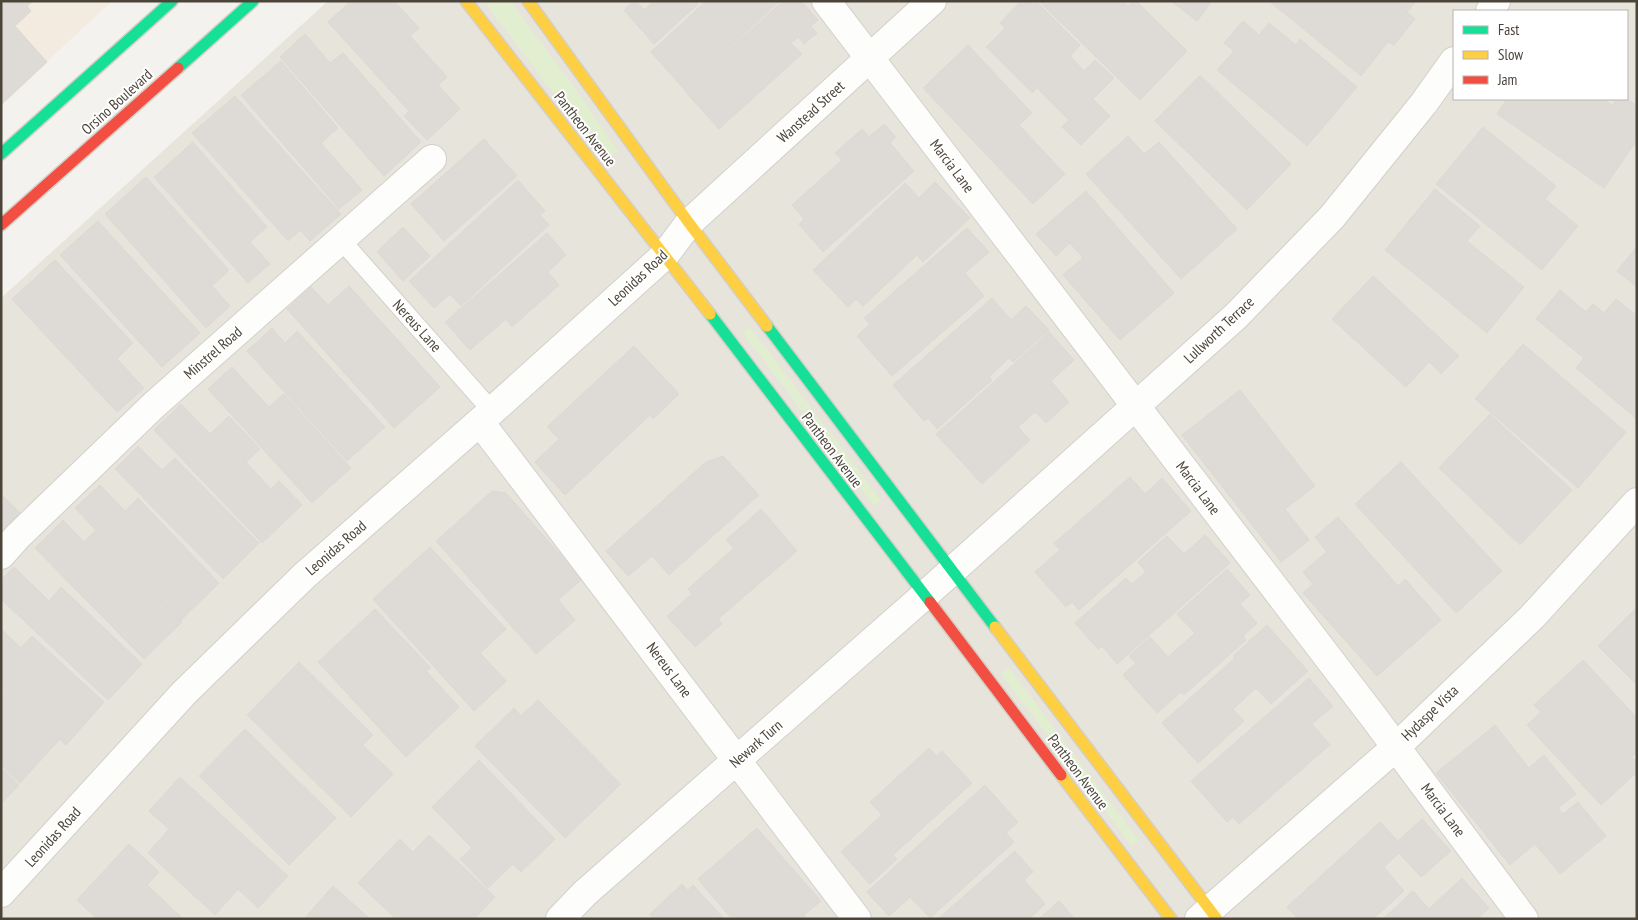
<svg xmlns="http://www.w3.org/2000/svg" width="1638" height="920" viewBox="0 0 1638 920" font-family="'PT Sans Narrow',sans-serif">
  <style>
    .residential { fill: #e7e4dc; fill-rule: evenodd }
    .commercial { fill: #f3ebdf }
    .green { fill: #e1eecf }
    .building { fill: #dedbd6; stroke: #dcd9d4 }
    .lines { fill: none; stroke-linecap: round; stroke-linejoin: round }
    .lane-casing { stroke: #d2d0cb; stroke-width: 20 }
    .street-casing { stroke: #d2d0cb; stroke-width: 30 }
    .fast-casing { stroke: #d3cfc5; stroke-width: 14 }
    .slow-casing { stroke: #d3cfc5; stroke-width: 14 }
    .jam-casing { stroke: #d3cfc5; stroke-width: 14 }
    .lane { stroke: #fdfdfc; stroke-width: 18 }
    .street { stroke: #fdfdfc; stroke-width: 28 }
    .fast { stroke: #16e098; stroke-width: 11 }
    .slow { stroke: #ffcf43; stroke-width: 11 }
    .jam { stroke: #f24e42; stroke-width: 11 }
    .labels { text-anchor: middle; stroke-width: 4; stroke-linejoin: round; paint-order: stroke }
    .street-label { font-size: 15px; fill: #4b4439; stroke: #fff }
  </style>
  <rect width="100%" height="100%" fill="#f4f2ee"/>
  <path class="residential" d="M 328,1 L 1637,1 L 1637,919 L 1,919 L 1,298 ZM 1454,11 L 1627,11 L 1627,99 L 1454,99 Z"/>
  <polygon class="commercial" points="1,1 112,1 1,104"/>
  <g class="green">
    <polygon points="484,1 510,1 585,102 618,151 610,157 574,121"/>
    <polygon points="750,327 881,500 874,506 743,333"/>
    <polygon points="1009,668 1139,841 1132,846 1001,674"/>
  </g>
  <g class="building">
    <polygon points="1,1 33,1 27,6 31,11 15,26 47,62 1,105"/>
    <polygon points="351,1 394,1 419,28 410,36 447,77 438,85 460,109 427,140 404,116 409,111 328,22"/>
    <polygon points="634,1 636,1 644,10 654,1 696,1 698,4 654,44 624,10"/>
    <polygon points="706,1 780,1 684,89 651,52"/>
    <polygon points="783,1 801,1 818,20 811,26 817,33 804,44 798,37 791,43 802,54 719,129 684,90"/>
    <polygon points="1021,1 1036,1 1080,45 1070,56 1084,71 1095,60 1114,78 1093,99 1110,116 1081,145 1062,127 1069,120 1037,88 1032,93 986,47 1005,28 1000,23"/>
    <polygon points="1039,1 1124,1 1128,6 1132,1 1136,1 1187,51 1140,100"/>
    <polygon points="1171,1 1212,1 1197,21"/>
    <polygon points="1269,1 1394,1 1415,19 1394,45 1388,42 1361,76"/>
    <polygon points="1394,1 1416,1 1407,12"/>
    <polygon points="1243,21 1259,35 1269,23 1296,45 1300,39 1357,87 1307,146 1217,70 1234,51 1224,43"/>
    <polygon points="305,34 330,63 343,53 421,142 384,176 280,57"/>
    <polygon points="968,45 1032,113 1019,125 1065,174 1033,204 923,88"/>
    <polygon points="281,61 338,128 321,143 362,190 339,209 241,95"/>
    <polygon points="1200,75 1291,164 1247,210 1155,121"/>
    <polygon points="235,96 341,214 310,241 300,230 288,241 192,133"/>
    <polygon points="1507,99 1603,99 1612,105 1617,99 1627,99 1637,106 1637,140 1604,188 1497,114"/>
    <polygon points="884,124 896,137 890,143 914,171 823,252 799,224 804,219 792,205 842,160 835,153 862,129 869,137"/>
    <polygon points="1483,127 1556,186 1545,199 1578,226 1542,270 1436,184"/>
    <polygon points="1128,136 1144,154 1159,142 1237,229 1181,279 1086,174"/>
    <polygon points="484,139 517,176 444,241 411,204"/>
    <polygon points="193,142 267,227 250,242 270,264 248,283 154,177"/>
    <polygon points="146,177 229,270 212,286 230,306 206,328 105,214"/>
    <polygon points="518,180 545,211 540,215 549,225 461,306 450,294 434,308 409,281"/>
    <polygon points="935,182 970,218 923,262 917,255 863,306 856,299 848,307 813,270 905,183 919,198"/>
    <polygon points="1435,189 1480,226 1467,241 1524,287 1487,333 1385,250"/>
    <polygon points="1086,191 1174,293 1120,340 1063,275 1083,258 1070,243 1056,256 1036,234"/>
    <polygon points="98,221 200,333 162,367 60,255"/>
    <polygon points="403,227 430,256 403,281 377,252"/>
    <polygon points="967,228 989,252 965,273 984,296 892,376 857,336 870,324 864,318"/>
    <polygon points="547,233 566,255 548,272 559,285 512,327 506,319 470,350 445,322"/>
    <polygon points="1637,246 1637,287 1617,271"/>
    <polygon points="55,260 133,343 117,359 144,388 117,412 12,299"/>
    <polygon points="1373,276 1459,356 1441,374 1429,362 1406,387 1332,319"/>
    <polygon points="349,286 440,387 394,428 287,309 311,287 328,305"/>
    <polygon points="1560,290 1586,312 1593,304 1604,313 1616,299 1637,316 1636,418 1576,368 1584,358 1536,319"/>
    <polygon points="992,298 1011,320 1026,306 1049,330 1013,362 1009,358 989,377 992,380 937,429 928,418 924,421 893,385"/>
    <polygon points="272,328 285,343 297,331 385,427 347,461 247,351"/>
    <polygon points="1049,332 1074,360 1051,381 1069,402 1046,423 1035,412 1018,427 1030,440 982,484 936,434"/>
    <polygon points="1523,344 1626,432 1578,488 1475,399"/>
    <polygon points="634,346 679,394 653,419 650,415 565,495 535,462 559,439 547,427"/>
    <polygon points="232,367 269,407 284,394 351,468 312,503 208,389"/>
    <polygon points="1240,390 1315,486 1285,509 1309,540 1281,562 1182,435"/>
    <polygon points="181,404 210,434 229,416 260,449 246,462 271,489 279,481 302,505 262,543 154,430"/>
    <polygon points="1490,414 1572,490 1520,545 1439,468"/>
    <polygon points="138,446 162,470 175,458 259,543 223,579 115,469"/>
    <polygon points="723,456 759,495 669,575 652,556 628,576 606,551 706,462"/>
    <polygon points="1401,462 1502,571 1456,613 1355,504"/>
    <polygon points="1130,477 1145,494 1162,478 1191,511 1079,610 1072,602 1066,607 1035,572 1060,550 1054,543"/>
    <polygon points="100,485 125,511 138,498 219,583 181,620 75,508"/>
    <polygon points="492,491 506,493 582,579 558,600 575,620 536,654 436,541"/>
    <polygon points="1,494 20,513 1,532"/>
    <polygon points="761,509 797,551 718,619 722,624 695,647 667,616 692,594 688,589 734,548 726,540"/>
    <polygon points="1338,517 1398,586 1405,579 1441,620 1377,676 1303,593 1313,584 1303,572 1327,552 1315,537"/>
    <polygon points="63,520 84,542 95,531 182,622 144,659 35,548"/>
    <polygon points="1205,535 1230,563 1117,664 1102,646 1098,649 1075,623 1126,578 1132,584 1146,572 1138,562 1167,536 1184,554"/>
    <polygon points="430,547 506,629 480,653 506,681 474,711 373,599"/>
    <polygon points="14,567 49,601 61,587 142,664 108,700 1,599 1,580"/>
    <polygon points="1227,569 1250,595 1240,604 1257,623 1243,636 1246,640 1184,695 1181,692 1157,713 1123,675 1136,663 1129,656 1150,637 1168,657 1195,633 1177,614"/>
    <polygon points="1637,607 1637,685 1598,646"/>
    <polygon points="375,609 431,668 426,671 459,707 406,757 318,662"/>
    <polygon points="1267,625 1308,671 1271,704 1256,688 1233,709 1244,721 1198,763 1162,723 1235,658 1233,656"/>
    <polygon points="1,629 21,648 32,636 104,702 66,745 1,686"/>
    <polygon points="1583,660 1637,718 1637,752 1632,757 1637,762 1637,772 1601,805 1527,725 1541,712 1534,705"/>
    <polygon points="299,662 373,735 363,745 393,774 351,817 247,715"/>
    <polygon points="1309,678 1333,706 1312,724 1330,745 1239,824 1233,817 1227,822 1191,781"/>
    <polygon points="1,688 59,740 20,783 1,765"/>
    <polygon points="538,700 621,784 565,838 475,746 514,708 521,716"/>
    <polygon points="1495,725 1529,768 1544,755 1576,794 1558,808 1563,814 1578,802 1606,836 1560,874 1535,844 1510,865 1436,773"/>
    <polygon points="245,729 336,818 289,865 199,776"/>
    <polygon points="929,748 937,756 942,751 972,783 893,855 897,859 870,884 841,852 882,815 870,802"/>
    <polygon points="479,760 555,839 521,872 513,864 488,888 460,859 472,848 432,807"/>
    <polygon points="1,767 19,785 1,804"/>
    <polygon points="180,777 288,876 258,908 238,889 215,915 148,853 169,829 149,811"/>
    <polygon points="985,785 1018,822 1006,833 1014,842 930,918 910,897 889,916 867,892"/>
    <polygon points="1422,819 1451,851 1421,877 1399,853 1384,867 1404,891 1373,919 1298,919 1287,907 1380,822 1398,841"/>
    <polygon points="757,828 821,901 804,915 807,919 732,919 698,879"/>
    <polygon points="429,835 495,897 474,919 396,919 358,883 400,839 413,852"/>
    <polygon points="129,844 159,872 147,885 183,919 97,919 77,900"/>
    <polygon points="1015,851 1033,872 1024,880 1045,904 1029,919 938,919"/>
    <polygon points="1462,878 1489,908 1478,919 1383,919 1413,891 1429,909"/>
    <polygon points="682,884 688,891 693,885 724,919 653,919 650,914"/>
    <polygon points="333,886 370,919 304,919"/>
    <polygon points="1059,901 1075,919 1039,919"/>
  </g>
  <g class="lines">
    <g class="lane-casing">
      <polyline id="lane" points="341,240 492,411"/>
    </g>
    <g class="street-casing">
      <g id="street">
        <polyline points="826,1 1372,715 1524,919"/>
        <polyline points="1490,11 1496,1"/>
        <polyline points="480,422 857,919"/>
        <polyline points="1,555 18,536 154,405 432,159"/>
        <polyline points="1,893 184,693 304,576 492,411 665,255 689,223 932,1"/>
        <polyline points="560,919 585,893 925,595 1236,316 1332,217 1424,103 1454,61"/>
        <polyline points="1199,919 1396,747 1532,617 1637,502"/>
      </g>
    </g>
    <g class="fast-casing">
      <g id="fast">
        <polyline points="178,68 253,1"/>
        <polyline points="1,154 172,1"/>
        <polyline points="710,314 930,602"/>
        <polyline points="767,326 995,627"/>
      </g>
    </g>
    <g class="slow-casing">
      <g id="slow">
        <polyline points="466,1 710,314"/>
        <polyline points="528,1 689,223 767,326"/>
        <polyline points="995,627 1217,919"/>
        <polyline points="1061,775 1171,919"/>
      </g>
    </g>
    <g class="jam-casing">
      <g id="jam">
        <polyline points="1,225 178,68"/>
        <polyline points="930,602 1061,775"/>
      </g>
    </g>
    <use href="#lane" class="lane"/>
    <use href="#street" class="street"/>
    <use href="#fast" class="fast"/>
    <use href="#slow" class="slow"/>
    <use href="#jam" class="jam"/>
  </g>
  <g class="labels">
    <g class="street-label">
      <text transform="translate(117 102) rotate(-42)" y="5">Orsino Boulevard</text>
      <text transform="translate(811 112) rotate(-42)" y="5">Wanstead Street</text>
      <text transform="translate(585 129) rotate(52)" y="5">Pantheon Avenue</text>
      <text transform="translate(952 166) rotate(53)" y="5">Marcia Lane</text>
      <text transform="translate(638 278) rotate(-43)" y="5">Leonidas Road</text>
      <text transform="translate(417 326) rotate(48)" y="5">Nereus Lane</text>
      <text transform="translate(1219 330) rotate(-43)" y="5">Lullworth Terrace</text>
      <text transform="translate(213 353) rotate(-41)" y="5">Minstrel Road</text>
      <text transform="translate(832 450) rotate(53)" y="5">Pantheon Avenue</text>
      <text transform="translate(1198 488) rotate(53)" y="5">Marcia Lane</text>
      <text transform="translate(336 548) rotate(-41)" y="5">Leonidas Road</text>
      <text transform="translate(669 670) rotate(53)" y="5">Nereus Lane</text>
      <text transform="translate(1430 713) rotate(-44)" y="5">Hydaspe Vista</text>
      <text transform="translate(756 744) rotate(-41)" y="5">Newark Turn</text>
      <text transform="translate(1078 772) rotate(53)" y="5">Pantheon Avenue</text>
      <text transform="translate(1443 810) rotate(53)" y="5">Marcia Lane</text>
      <text transform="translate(53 837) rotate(-48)" y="5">Leonidas Road</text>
    </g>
  </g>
  <rect width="1638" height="920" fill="none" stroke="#4b4439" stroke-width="5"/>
  <rect x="1453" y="10" width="175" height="90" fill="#ffffff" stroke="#b7b4b0"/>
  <rect x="1463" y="26" width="25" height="8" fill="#16e098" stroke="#b7b4b0"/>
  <text x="1498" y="35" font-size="15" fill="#4b4439">Fast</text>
  <rect x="1463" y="51" width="25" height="8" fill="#ffcf43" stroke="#b7b4b0"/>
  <text x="1498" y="60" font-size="15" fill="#4b4439">Slow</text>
  <rect x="1463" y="76" width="25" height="8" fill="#f24e42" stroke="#b7b4b0"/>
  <text x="1498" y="85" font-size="15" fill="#4b4439">Jam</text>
</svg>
